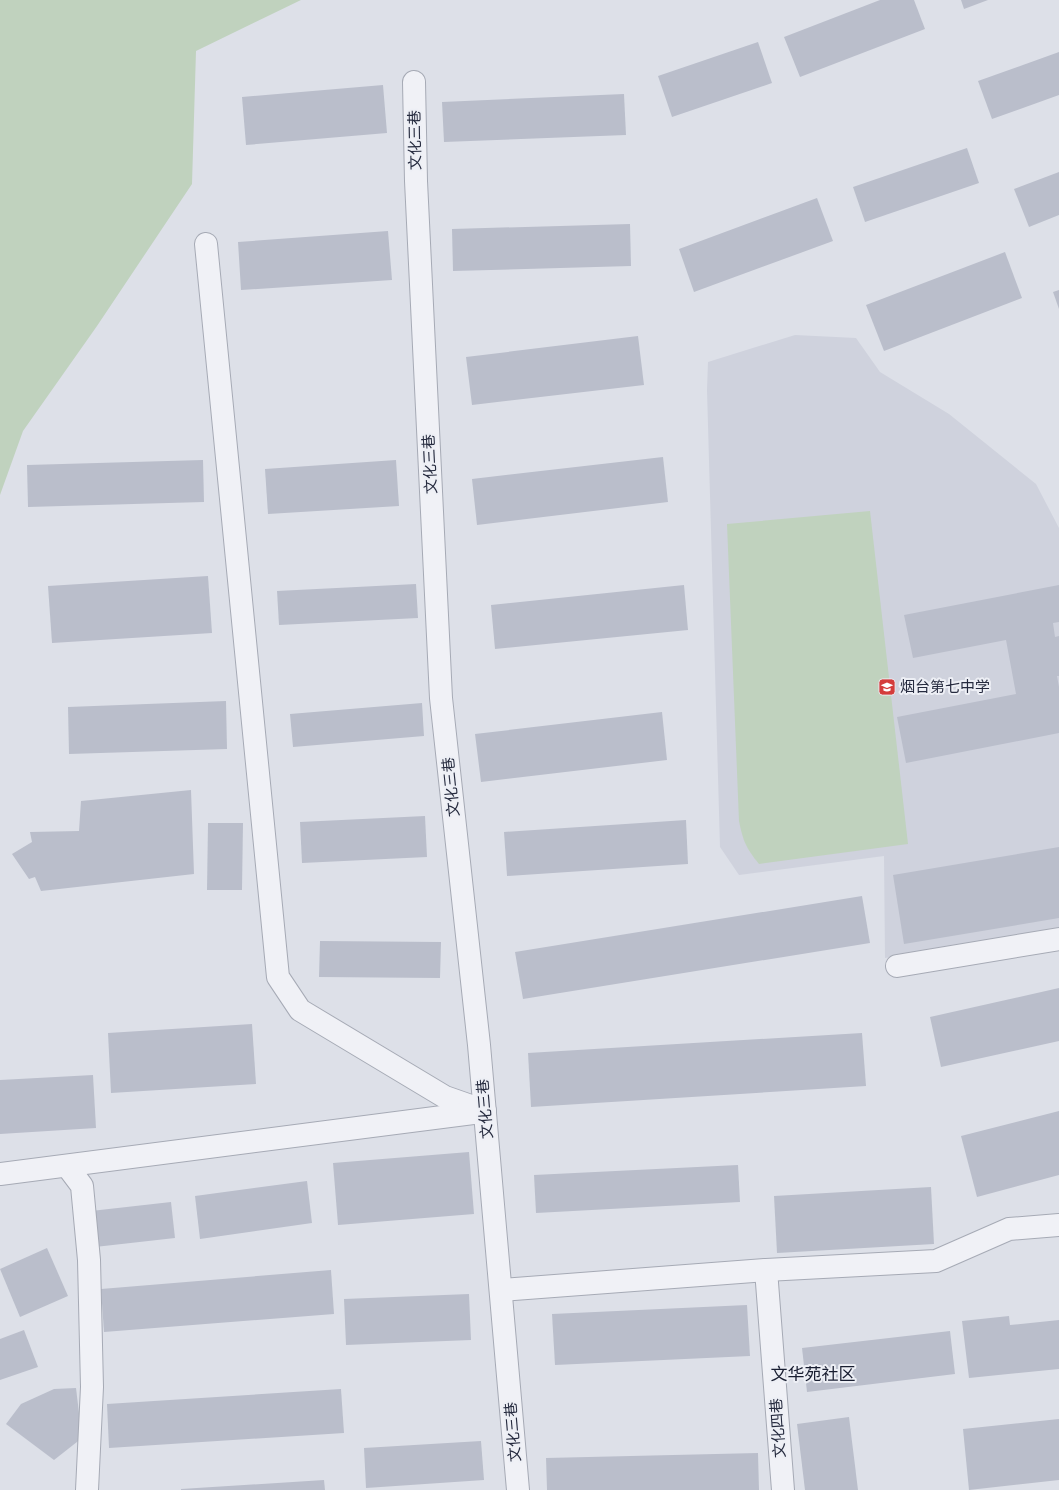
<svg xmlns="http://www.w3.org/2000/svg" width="1059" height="1490" viewBox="0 0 1059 1490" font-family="Figtree,'Noto Sans SC',sans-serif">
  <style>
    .built { fill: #cfd2dd }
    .green { fill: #c0d2be }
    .building { fill: #babecb }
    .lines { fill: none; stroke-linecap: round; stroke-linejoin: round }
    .minor-casing { stroke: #a6aab5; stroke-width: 24 }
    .minor { stroke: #f0f1f6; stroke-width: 22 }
    .labels { text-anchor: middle; stroke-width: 4; stroke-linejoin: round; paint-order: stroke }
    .street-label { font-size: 15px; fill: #262b3f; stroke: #edeff5 }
    .poi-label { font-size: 15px; fill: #262b3f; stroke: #edeff5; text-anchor: start }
    .quarter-label { font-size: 17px; fill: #181d30; stroke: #edeff5 }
  </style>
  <rect width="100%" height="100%" fill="#dde0e8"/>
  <polygon class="built" points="795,335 856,338 880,372 949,414 1036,484 1059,528 1059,927 885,958 884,856 739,875 720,847 707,390 708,362"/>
  <g class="green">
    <polygon points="0,0 301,0 196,51 192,184 97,326 23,431 0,495"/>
    <path d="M 870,511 L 908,844 L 759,864 C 746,848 743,841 739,821 L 727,524 Z"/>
  </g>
  <g class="building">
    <polygon points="880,0 914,0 925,29 800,77 784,37"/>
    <polygon points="961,0 988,0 964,9"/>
    <polygon points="758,42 772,83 672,117 658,76"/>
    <polygon points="1059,52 1059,95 992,119 978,81"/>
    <polygon points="383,85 387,133 246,145 242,97"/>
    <polygon points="624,94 626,135 444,142 442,102"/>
    <polygon points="967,148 979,183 865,222 853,187"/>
    <polygon points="1059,172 1059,215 1029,227 1014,189"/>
    <polygon points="817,198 833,241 694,292 679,249"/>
    <polygon points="630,224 631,266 453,271 452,229"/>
    <polygon points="388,231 392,280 241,290 238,242"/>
    <polygon points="1005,252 1022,298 884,351 866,305"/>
    <polygon points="1059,290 1059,309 1053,292"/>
    <polygon points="638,336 644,385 472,405 466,357"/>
    <polygon points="663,457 668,502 477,525 472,479"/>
    <polygon points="203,460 204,502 28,507 27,465"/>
    <polygon points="396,460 399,506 268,514 265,469"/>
    <polygon points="208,576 212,633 52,643 48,586"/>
    <polygon points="416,584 418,618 279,625 277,591"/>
    <polygon points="684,585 688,630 495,649 491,605"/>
    <polygon points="1059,585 1059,622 1053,623 1055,637 1059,636 1059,676 1057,676 1059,687 1059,733 906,763 897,717 1016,694 1006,640 913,658 904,615"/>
    <polygon points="226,701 227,749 69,754 68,707"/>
    <polygon points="422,703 424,736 293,747 290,714"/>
    <polygon points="662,712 667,760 481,782 475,734"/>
    <polygon points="191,790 194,874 41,891 35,877 29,879 12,854 32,842 30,832 79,831 81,801"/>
    <polygon points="425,816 427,857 302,863 300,822"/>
    <polygon points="686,820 688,864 507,876 504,832"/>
    <polygon points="208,823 243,823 242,890 207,890"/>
    <polygon points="1059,847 1059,918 904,944 893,875"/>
    <polygon points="862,896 870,943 523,999 515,952"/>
    <polygon points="320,941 441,942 440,978 319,977"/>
    <polygon points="1059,988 1059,1041 941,1067 930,1017"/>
    <polygon points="252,1024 256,1084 111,1093 108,1033"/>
    <polygon points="862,1033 866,1086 531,1107 528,1053"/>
    <polygon points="93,1075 96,1128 0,1134 0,1080"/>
    <polygon points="1059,1111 1059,1175 977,1197 961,1136"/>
    <polygon points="469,1152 474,1214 338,1225 333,1163"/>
    <polygon points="738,1165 740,1202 536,1213 534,1175"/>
    <polygon points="307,1181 312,1223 200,1239 195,1196"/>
    <polygon points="931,1187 934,1244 777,1253 774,1196"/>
    <polygon points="171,1202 175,1238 95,1247 91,1211"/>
    <polygon points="47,1248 68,1296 20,1317 0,1269"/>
    <polygon points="331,1270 334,1314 104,1332 101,1289"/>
    <polygon points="469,1294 471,1340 346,1345 344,1299"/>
    <polygon points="747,1305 750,1356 555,1365 552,1314"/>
    <polygon points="1009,1316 1010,1325 1059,1320 1059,1369 969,1378 962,1321"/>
    <polygon points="24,1330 38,1367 0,1380 0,1339"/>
    <polygon points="950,1331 955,1374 807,1392 802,1348"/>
    <polygon points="76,1388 82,1438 54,1460 6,1424 21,1404 54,1389"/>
    <polygon points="341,1389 344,1433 109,1448 107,1404"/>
    <polygon points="849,1417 858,1490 805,1490 797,1424"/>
    <polygon points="1059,1419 1059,1480 969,1490 963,1429"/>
    <polygon points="481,1441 484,1480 366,1488 364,1448"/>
    <polygon points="758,1453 759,1490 547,1490 546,1458"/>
    <polygon points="324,1480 325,1490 181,1490 181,1489"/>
  </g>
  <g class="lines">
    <g class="minor-casing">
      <g id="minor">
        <polyline points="414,82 416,181 441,698 479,1045 518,1490"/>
        <polyline points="206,244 278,977 300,1010 445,1097 485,1111"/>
        <polyline points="897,966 1059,939"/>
        <polyline points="67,1166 82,1186 89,1260 92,1387 87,1490"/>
        <polyline points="0,1174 481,1112"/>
        <polyline points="766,1270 783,1490"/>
        <polyline points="501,1290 766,1270 936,1261 1009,1229 1059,1225"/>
      </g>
    </g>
    <use href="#minor" class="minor"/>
  </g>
  <defs>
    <g id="school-square" transform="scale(0.9)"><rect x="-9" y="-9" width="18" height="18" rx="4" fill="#d43c3b" stroke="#edeff5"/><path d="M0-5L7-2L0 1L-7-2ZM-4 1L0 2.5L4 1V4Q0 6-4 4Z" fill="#fff"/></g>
  </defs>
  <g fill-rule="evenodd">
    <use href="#school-square" x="887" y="687"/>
  </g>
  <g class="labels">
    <g class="street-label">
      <text transform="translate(415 140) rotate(-91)" y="5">文化三巷</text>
      <text transform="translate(430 464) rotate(-93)" y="5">文化三巷</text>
      <text transform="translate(451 787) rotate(-96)" y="5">文化三巷</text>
      <text transform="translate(485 1109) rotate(-95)" y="5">文化三巷</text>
      <text transform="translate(778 1428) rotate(-94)" y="5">文化四巷</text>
      <text transform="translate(513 1432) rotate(-95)" y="5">文化三巷</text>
    </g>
    <g class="poi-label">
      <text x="900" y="692">烟台第七中学</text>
    </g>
    <g class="quarter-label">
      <text x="813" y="1380">文华苑社区</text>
    </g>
  </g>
</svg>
